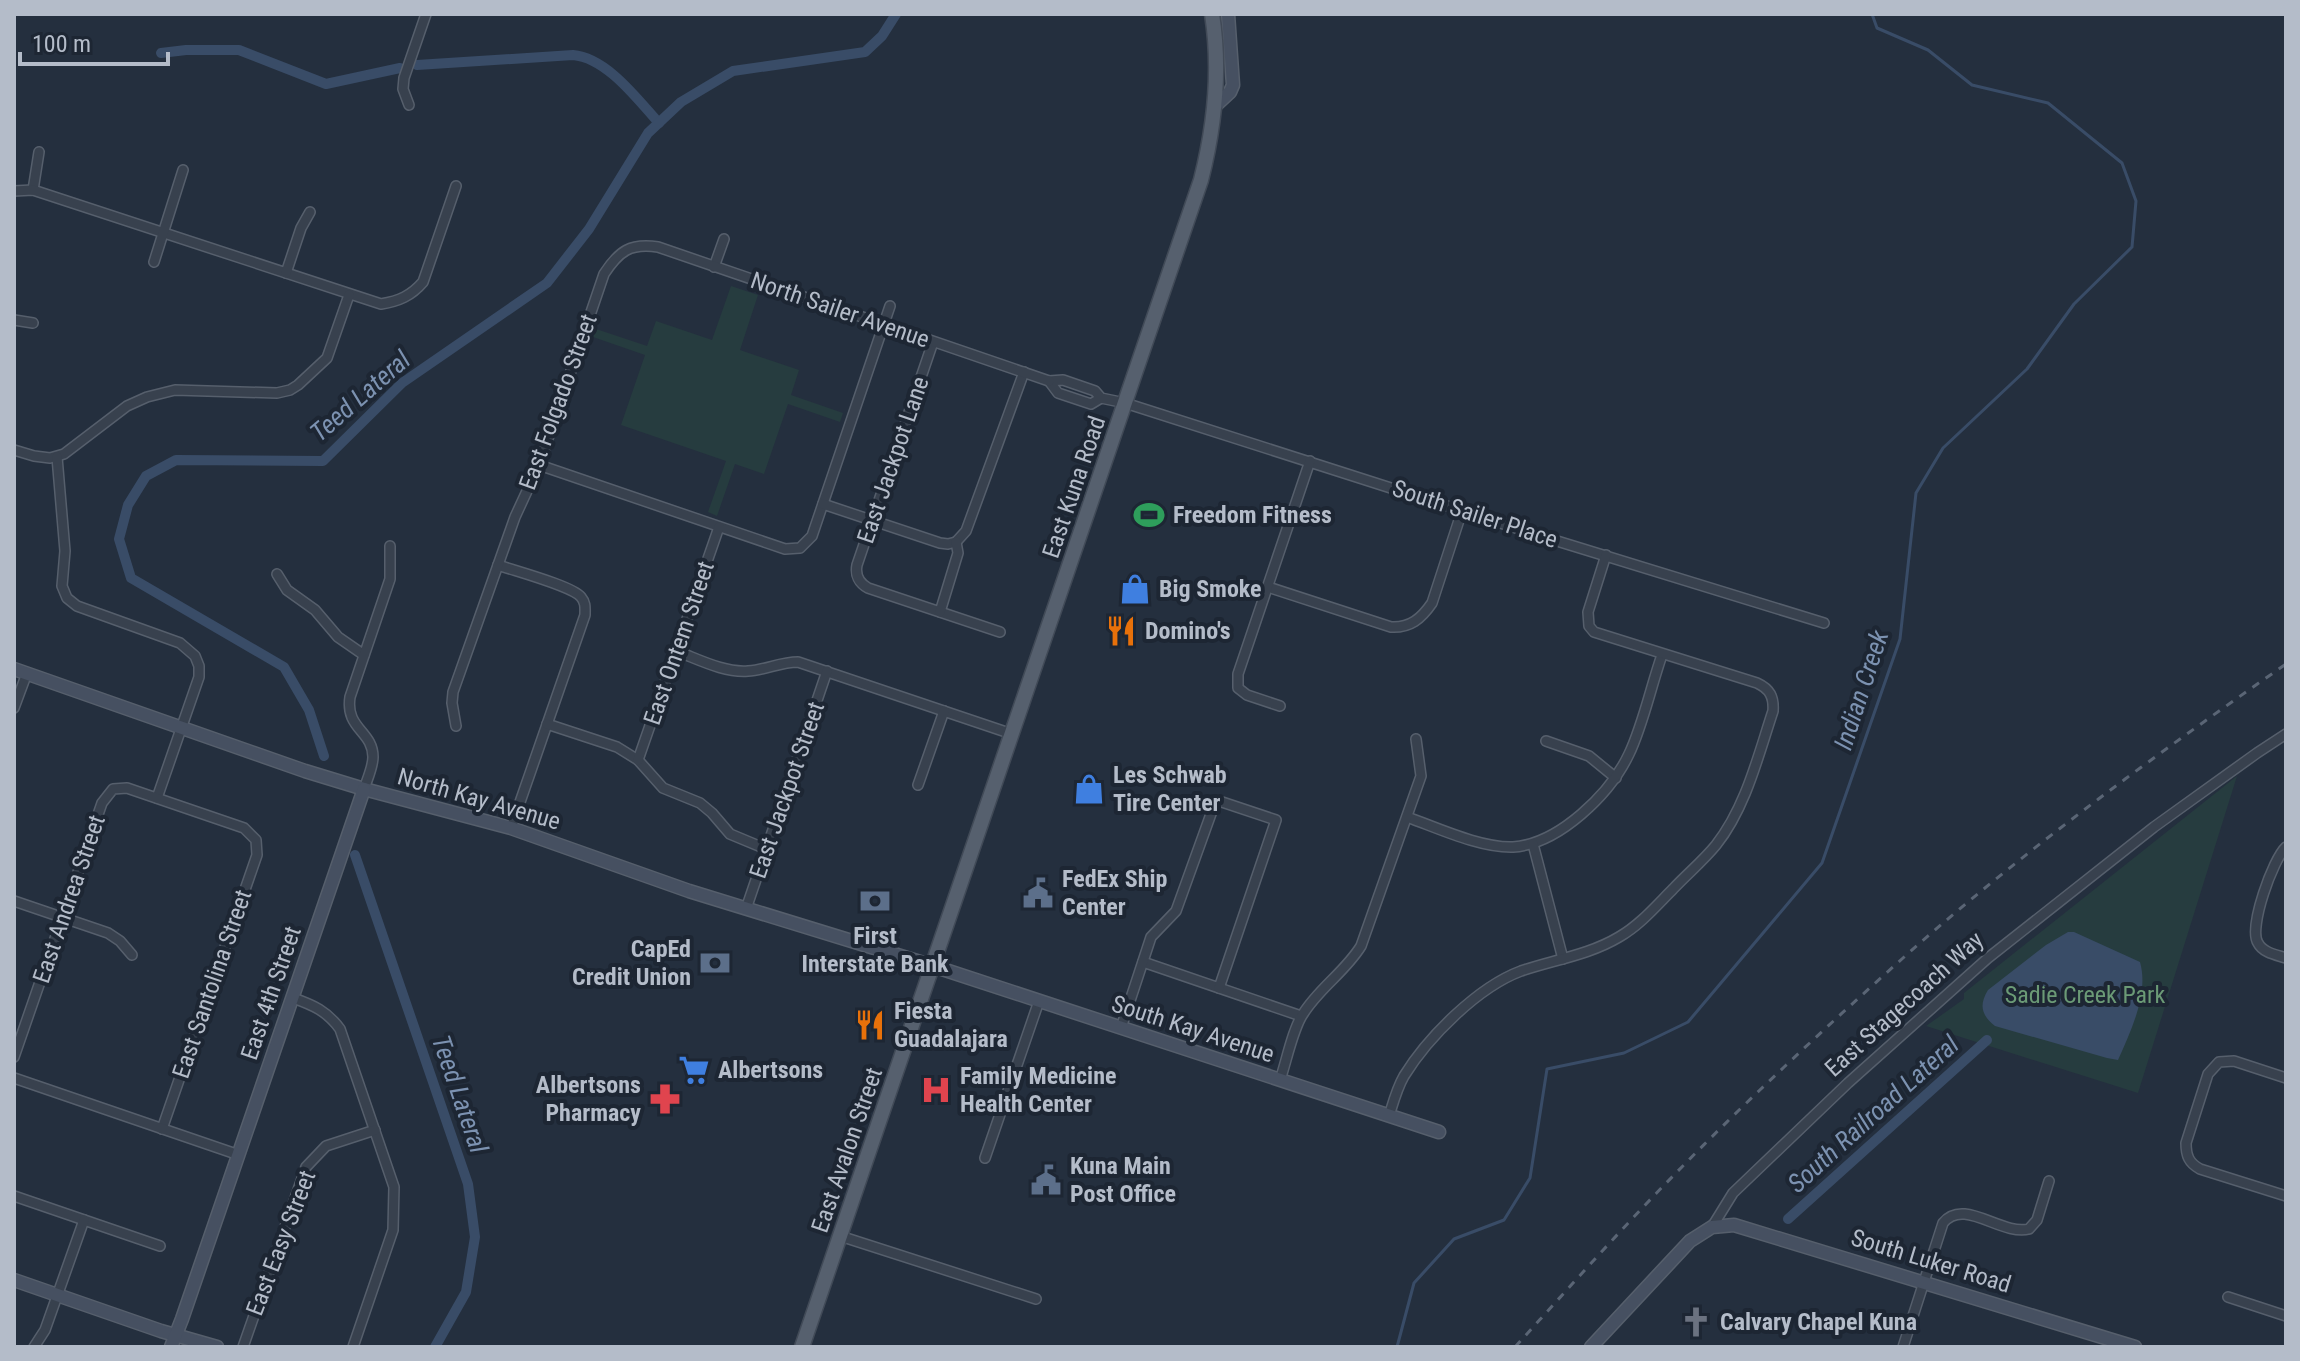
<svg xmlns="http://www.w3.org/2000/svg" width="2300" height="1361" viewBox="0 0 2300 1361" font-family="'Roboto Condensed',sans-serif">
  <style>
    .green { fill: #263c3f }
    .water { fill: #394c67 }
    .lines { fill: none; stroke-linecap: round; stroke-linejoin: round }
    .stream { stroke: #394c67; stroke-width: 3 }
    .canal { stroke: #394c67; stroke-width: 10 }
    .street-casing { stroke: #565f6c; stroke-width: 12 }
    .secondary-casing { stroke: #565f6c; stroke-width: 15 }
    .primary-casing { stroke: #414a57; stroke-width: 17 }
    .street { stroke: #38414e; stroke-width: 9 }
    .secondary { stroke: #465061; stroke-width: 12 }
    .primary { stroke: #56606e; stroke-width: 14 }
    .rail { stroke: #5a6575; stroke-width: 3; stroke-dasharray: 8 8; stroke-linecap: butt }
    .labels { text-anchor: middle; stroke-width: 8; stroke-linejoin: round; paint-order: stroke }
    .street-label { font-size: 24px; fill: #b4bcc9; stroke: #1d2633 }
    .poi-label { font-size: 24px; font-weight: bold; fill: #b4bcc9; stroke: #1d2633; text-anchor: start }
    .park-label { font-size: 24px; fill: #6b9a76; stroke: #1d2633 }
    .water-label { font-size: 26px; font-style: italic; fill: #7c92b1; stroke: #1d2633 }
  </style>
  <rect width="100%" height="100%" fill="#242f3e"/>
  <g class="green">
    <polygon points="731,286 758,295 740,350 799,370 791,395 843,413 840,422 788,404 764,474 735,464 717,516 708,512 726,461 621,425 645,355 593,337 596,329 647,346 656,321 712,340"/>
    <polygon points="2237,776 2138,1093 1926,1026 1964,999 1964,993"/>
  </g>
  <path class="water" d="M 2068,932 L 2074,932 L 2140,962 C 2149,993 2131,1031 2118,1060 L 2107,1058 L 1995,1026 C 1981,1015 1979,1005 1988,990 L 2046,945 Z"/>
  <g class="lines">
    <polyline class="stream" points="1397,1347 1414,1283 1454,1239 1504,1220 1530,1178 1547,1069 1624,1053 1688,1022 1822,863 1900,639 1916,493 1943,448 2027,369 2074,304 2132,247 2136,201 2122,163 2048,103 1972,85 1928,50 1877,28 1872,14"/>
    <g class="canal">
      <polyline points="161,53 186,50 239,50 326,84 400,68"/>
      <path d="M 417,65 L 573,55 C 607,58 637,99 659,123"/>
      <polyline points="324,756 309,710 284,667 131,578 119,539 128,505 146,476 176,460 323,461 402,383 547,283 589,229 648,133 681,102 733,71 865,52 882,36 896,14"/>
      <polyline points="355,855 468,1184 475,1237 466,1292 435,1347"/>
      <polyline points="1788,1219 1987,1040"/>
    </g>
    <g class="street-casing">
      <g id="street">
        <polyline points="409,105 403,89 404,78 426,14"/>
        <polyline points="33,190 39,152"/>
        <path d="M 14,191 L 33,190 L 381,304 C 399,301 411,296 423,282 L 456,186"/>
        <polyline points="154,262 183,170"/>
        <polyline points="714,267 724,239"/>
        <polyline points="286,273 301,228 310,212"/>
        <polyline points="14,320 33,323"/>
        <path d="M 933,342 L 857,565 C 855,575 859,583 868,588 L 1000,632"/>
        <polyline points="1101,398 1091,404 1058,393 1049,381 1063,380 1095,391 1101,398 1125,403 1544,537 1824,623"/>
        <polyline points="14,450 34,456 50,458 64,454 127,406 147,397 175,390 277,393 290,390 298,385 327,358 349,295"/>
        <polyline points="57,457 65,551 62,586 67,598 77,606 180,643 195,656 199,666 199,677 157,798"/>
        <polyline points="539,465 785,549 800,548 812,536 890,306"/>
        <polyline points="823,504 940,543 948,544 956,542"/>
        <polyline points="956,542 966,531 1024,372"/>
        <path d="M 498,565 C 515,571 572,586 581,597 C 586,603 585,608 585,615 L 511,828"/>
        <polyline points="277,574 287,590 315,610 338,637 364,655"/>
        <path d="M 1268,587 L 1391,627 C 1410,628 1421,619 1432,603 L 1462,511"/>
        <polyline points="940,612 958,553 956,542"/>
        <path d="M 676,651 C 698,659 724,673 748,671 C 766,670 780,662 798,662 L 1012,734"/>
        <polyline points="1280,706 1247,695 1238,688 1238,674 1310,461"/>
        <polyline points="14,708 27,673"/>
        <polyline points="547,724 617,747 638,760 663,788 700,803 712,813 730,834 766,849"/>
        <path d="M 456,726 L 452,703 L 453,692 L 515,517 L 539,465 L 604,274 C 619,251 630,243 658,247 L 1049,381"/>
        <polyline points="1546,741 1589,756 1616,778"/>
        <polyline points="638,760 719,527"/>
        <polyline points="918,785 944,711"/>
        <path d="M 364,789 C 367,780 373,767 373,757 C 373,731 345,729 350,697 L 390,579 L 390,546"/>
        <path d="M 1407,817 C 1438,828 1480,848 1513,847 C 1559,844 1610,794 1629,754 C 1643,725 1651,686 1662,655"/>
        <polyline points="1533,844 1563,959"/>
        <path d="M 2286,847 C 2273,859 2248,928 2258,943 C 2263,953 2277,955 2286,958"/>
        <polyline points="14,901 108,933 120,941 132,955"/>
        <polyline points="746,909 827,671"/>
        <polyline points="1143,962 1301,1016"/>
        <path d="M 293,998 C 313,1005 327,1011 340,1029 L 394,1187 L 393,1230 L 353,1347"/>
        <polyline points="1121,1028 1151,937 1176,911 1216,800 1276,820 1219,988"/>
        <polyline points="14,1057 102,803 113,789 127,788 244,828 256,840 257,855 162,1129"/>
        <polyline points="14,1078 239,1155"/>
        <path d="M 2286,1078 L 2234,1061 L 2219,1062 L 2208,1074 L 2186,1143 C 2186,1156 2189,1163 2200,1169 L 2286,1196"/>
        <path d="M 1280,1080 C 1286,1063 1293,1028 1303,1014 C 1319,988 1345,972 1361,946 L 1421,776 L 1416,739"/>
        <path d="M 1389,1116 C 1393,1103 1397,1088 1404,1076 C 1428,1037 1478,987 1521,971 C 1553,960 1589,955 1619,937 C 1640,925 1656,906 1673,889 C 1687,874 1703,861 1716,845 C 1746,807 1758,756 1773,711 C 1774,697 1770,689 1757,683 L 1594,632 L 1589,626 L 1588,612 L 1606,555"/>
        <polyline points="985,1158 1039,1001"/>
        <polyline points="14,1196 160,1246"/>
        <polyline points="1712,1227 1733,1193 1848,1083 1988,958 2154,827 2257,753 2286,734"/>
        <polyline points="840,1236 1036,1299"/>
        <polyline points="2228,1297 2286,1316"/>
        <polyline points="34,1347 45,1330 84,1220"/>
        <polyline points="243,1347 306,1167 326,1146 375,1130"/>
        <path d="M 1903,1347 L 1943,1223 C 1964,1197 2001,1236 2029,1229 L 2037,1220 L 2049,1181"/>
      </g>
    </g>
    <g class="secondary-casing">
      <g id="secondary">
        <polyline points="1216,105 1230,92 1233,85 1228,14"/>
        <polyline points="14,669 305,771 364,789 511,828 689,891 933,966 1439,1132"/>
        <polyline points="14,1280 161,1331 217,1347"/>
        <polyline points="171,1347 182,1319 364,789"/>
        <polyline points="1591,1347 1690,1241 1712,1227 1734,1225 2135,1347"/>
      </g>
    </g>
    <g class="primary-casing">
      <path id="primary" d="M 802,1347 L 1201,180 C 1215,125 1221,71 1212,14"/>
    </g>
    <use href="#street" class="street"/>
    <use href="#secondary" class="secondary"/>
    <use href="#primary" class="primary"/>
    <path class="rail" d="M 1515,1347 C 1568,1289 1620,1230 1675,1174 C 1748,1099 1825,1028 1903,958 C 2023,851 2154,756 2286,664"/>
  </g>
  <defs>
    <g id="stadium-bare" transform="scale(2.4)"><path d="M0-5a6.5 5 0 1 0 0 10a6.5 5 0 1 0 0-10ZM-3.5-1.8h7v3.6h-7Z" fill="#2e9e5b" stroke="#1d2633" stroke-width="2.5" paint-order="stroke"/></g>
    <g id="shop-bare" transform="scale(2.4)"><path d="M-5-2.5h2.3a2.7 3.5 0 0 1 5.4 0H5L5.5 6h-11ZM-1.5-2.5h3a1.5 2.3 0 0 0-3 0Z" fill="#3f7fe0" stroke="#1d2633" stroke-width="2.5" paint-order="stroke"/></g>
    <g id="restaurant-bare" transform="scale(2.4)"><path d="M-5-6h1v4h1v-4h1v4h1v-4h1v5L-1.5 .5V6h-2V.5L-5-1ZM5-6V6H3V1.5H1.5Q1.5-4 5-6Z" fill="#e8710a" stroke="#1d2633" stroke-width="2.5" paint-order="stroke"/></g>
    <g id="civic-bare" transform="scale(2.4)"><path d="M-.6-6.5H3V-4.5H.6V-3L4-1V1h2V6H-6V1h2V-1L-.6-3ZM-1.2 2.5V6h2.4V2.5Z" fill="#5c6f8a" stroke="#1d2633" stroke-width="2.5" paint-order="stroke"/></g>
    <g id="bank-bare" transform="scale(2.4)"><path d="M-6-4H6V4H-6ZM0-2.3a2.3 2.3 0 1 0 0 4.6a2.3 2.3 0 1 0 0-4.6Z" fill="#5c6f8a" stroke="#1d2633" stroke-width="2.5" paint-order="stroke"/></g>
    <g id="supermarket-bare" transform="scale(2.4)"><path d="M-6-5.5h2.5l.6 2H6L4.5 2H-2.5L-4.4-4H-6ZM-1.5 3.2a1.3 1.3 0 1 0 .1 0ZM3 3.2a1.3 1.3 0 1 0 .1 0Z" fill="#3f7fe0" stroke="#1d2633" stroke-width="2.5" paint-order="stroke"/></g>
    <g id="hospital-bare" transform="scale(2.4)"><path d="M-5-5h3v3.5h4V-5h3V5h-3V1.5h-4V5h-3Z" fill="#e0444e" stroke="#1d2633" stroke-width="2.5" paint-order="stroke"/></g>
    <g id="pharmacy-bare" transform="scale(2.4)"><path d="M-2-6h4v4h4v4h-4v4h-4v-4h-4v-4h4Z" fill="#e0444e" stroke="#1d2633" stroke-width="2.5" paint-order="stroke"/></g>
    <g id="church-bare" transform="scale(2.4)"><path d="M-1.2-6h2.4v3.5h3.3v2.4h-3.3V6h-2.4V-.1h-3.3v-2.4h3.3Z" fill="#6b7280" stroke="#1d2633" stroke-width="2.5" paint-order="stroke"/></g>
  </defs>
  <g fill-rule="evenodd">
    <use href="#stadium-bare" x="1149" y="515"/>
    <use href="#shop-bare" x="1135" y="589"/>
    <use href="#restaurant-bare" x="1121" y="631"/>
    <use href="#shop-bare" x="1089" y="789"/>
    <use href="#civic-bare" x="1038" y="893"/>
    <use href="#bank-bare" x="875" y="901"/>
    <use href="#bank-bare" x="715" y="963"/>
    <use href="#restaurant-bare" x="870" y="1025"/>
    <use href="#supermarket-bare" x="694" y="1070"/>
    <use href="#hospital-bare" x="936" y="1090"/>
    <use href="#pharmacy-bare" x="665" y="1099"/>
    <use href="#civic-bare" x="1046" y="1180"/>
    <use href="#church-bare" x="1696" y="1322"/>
  </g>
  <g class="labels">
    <g class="street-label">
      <text transform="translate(840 310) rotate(19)" y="8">North Sailer Avenue</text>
      <text transform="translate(558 402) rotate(-70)" y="8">East Folgado Street</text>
      <text transform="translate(893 460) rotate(-71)" y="8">East Jackpot Lane</text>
      <text transform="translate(1074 487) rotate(-71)" y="8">East Kuna Road</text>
      <text transform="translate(1475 514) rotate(18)" y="8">South Sailer Place</text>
      <text transform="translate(679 643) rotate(-71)" y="8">East Ontem Street</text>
      <text transform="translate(787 790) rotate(-71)" y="8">East Jackpot Street</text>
      <text transform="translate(479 799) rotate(16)" y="8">North Kay Avenue</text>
      <text transform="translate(69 899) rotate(-71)" y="8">East Andrea Street</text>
      <text transform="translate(212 984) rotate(-71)" y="8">East Santolina Street</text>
      <text transform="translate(271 993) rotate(-71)" y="8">East 4th Street</text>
      <text transform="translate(1904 1004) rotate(-42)" y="8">East Stagecoach Way</text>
      <text transform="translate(1193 1029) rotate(18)" y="8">South Kay Avenue</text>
      <text transform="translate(847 1150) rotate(-71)" y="8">East Avalon Street</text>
      <text transform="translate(281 1243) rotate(-69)" y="8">East Easy Street</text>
      <text transform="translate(1931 1261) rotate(17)" y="8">South Luker Road</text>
    </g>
    <g class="poi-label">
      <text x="1173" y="523">Freedom Fitness</text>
      <text x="1159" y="597">Big Smoke</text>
      <text x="1145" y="639">Domino's</text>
      <text x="1113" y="783">Les Schwab<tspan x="1113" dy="28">Tire Center</tspan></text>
      <text x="1062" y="887">FedEx Ship<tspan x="1062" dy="28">Center</tspan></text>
      <text x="875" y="944" text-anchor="middle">First<tspan x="875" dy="28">Interstate Bank</tspan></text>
      <text x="691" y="957" text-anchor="end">CapEd<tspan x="691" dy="28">Credit Union</tspan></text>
      <text x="894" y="1019">Fiesta<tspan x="894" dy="28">Guadalajara</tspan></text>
      <text x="718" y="1078">Albertsons</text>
      <text x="960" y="1084">Family Medicine<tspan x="960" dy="28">Health Center</tspan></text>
      <text x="641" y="1093" text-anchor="end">Albertsons<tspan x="641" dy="28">Pharmacy</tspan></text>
      <text x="1070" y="1174">Kuna Main<tspan x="1070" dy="28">Post Office</tspan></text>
      <text x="1720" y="1330">Calvary Chapel Kuna</text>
    </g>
    <g class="park-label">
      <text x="2085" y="1003">Sadie Creek Park</text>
    </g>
    <g class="water-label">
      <text transform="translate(360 396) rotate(-41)" y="9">Teed Lateral</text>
      <text transform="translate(1861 690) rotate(-72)" y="9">Indian Creek</text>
      <text transform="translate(460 1094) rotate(71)" y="9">Teed Lateral</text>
      <text transform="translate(1873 1114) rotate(-42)" y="9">South Railroad Lateral</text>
    </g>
  </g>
  <rect width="2300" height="1361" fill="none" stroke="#b4bcc9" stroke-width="32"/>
  <path d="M20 52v12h148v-12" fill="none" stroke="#b4bcc9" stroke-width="4"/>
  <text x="32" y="52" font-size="24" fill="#b4bcc9" stroke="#1d2633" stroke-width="6" paint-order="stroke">100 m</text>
</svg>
